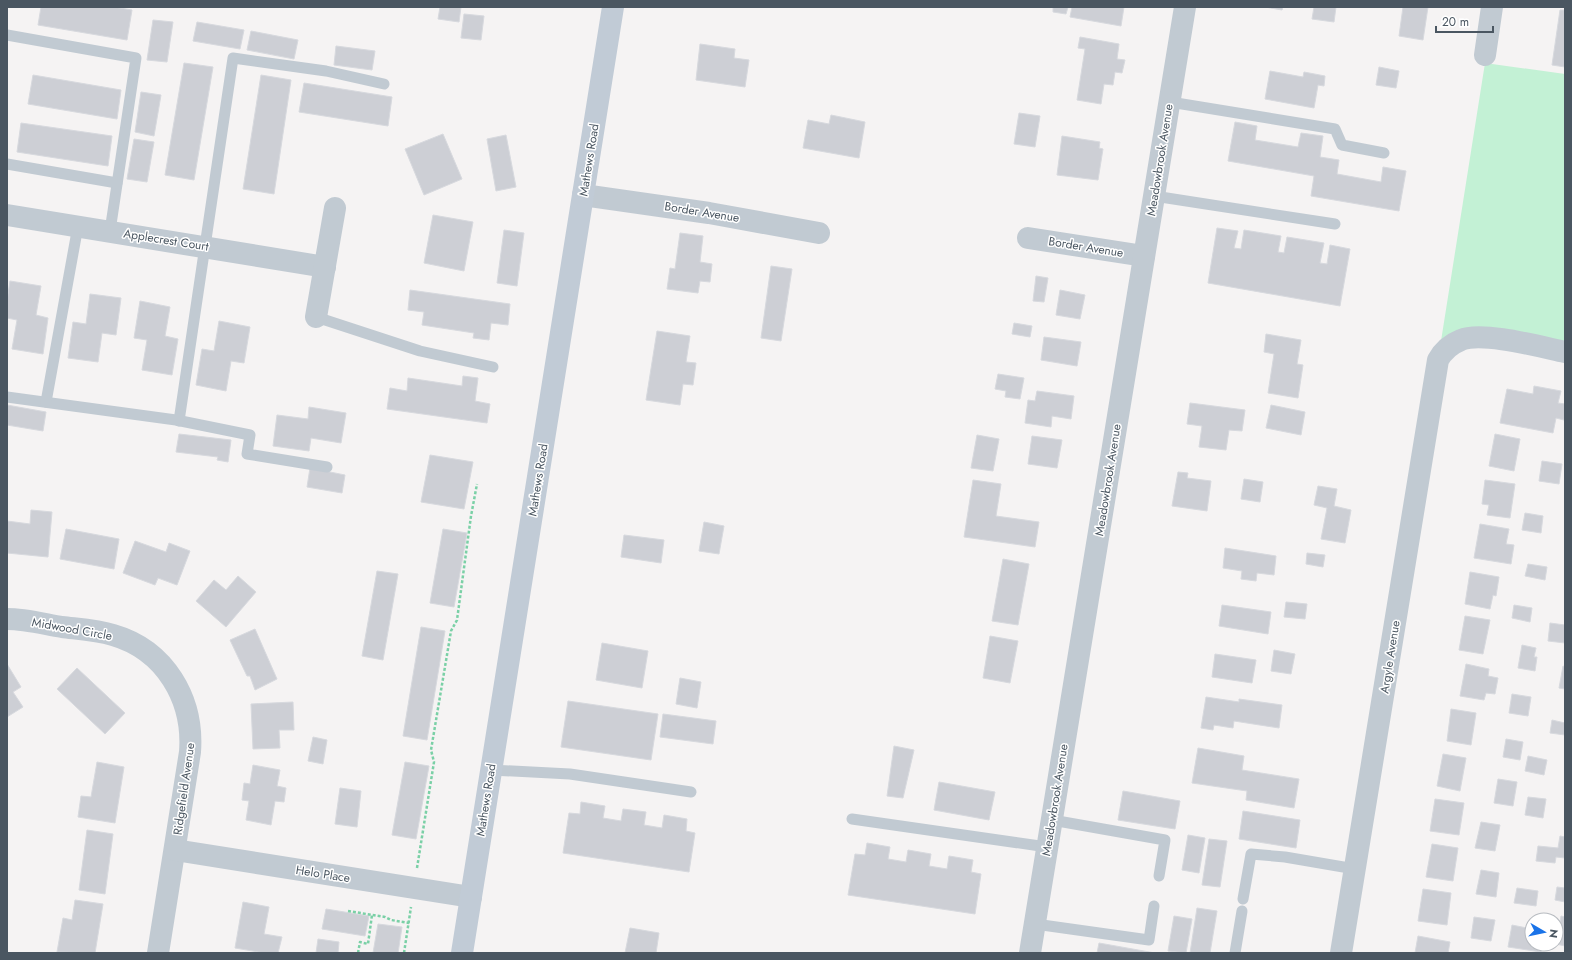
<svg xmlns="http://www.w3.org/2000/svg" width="1572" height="960" viewBox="0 0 1572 960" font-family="Jost,sans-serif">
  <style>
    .green { fill: #c3f1d5 }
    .building { fill: #cdcfd5; stroke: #d7d9de }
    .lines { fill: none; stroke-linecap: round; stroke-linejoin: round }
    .path { stroke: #7ad0a6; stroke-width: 2.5; stroke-dasharray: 3 2; stroke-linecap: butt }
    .lane { stroke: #c1cad2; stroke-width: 11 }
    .street { stroke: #c1cad2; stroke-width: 22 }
    .secondary { stroke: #c1cbd6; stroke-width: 22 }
    .labels { text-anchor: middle; stroke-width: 3; stroke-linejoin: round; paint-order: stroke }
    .street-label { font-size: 12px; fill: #4a5661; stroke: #fff }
  </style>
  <rect width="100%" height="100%" fill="#f5f3f3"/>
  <polygon class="green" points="1485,63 1565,74 1565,352 1479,337 1438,360"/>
  <g class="building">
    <polygon points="41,7 114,7 132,10 127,40 38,25"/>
    <polygon points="440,7 461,7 459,22 438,19"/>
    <polygon points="1053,7 1068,7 1066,14 1053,12"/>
    <polygon points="1072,7 1124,7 1121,26 1070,17"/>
    <polygon points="1265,7 1283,7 1282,10"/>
    <polygon points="1314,7 1336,7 1334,22 1312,19"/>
    <polygon points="1403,7 1428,7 1423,40 1399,36"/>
    <polygon points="1560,10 1565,10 1565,67 1552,65"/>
    <polygon points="464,14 484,16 481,40 461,38"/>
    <polygon points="153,20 173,22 167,62 147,60"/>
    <polygon points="197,22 244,30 240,49 193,41"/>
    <polygon points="251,31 298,40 294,59 247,50"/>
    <polygon points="1080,37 1119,44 1117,59 1125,60 1122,73 1115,72 1113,85 1104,84 1101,104 1077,100 1085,49 1078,48"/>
    <polygon points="700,44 735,49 734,58 749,60 745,87 696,80"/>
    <polygon points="336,46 375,51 372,70 334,65"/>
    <polygon points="184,63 213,67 194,180 165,175"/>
    <polygon points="1379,67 1399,71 1396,88 1376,85"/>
    <polygon points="1270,71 1303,77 1304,72 1325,76 1324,86 1318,85 1314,108 1265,99"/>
    <polygon points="33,75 121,90 117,119 28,104"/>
    <polygon points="261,75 291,80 274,194 243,189"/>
    <polygon points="304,83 392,97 388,126 299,112"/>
    <polygon points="141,92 161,95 154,136 135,132"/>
    <polygon points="1019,113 1040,116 1035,147 1014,144"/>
    <polygon points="831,115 865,122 859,158 803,148 808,120 829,124"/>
    <polygon points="1235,122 1257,126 1255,140 1298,147 1301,133 1323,136 1320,157 1339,160 1337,174 1381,182 1383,167 1406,171 1399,211 1311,196 1314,176 1228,161"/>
    <polygon points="21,123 112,136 108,166 17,152"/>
    <polygon points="443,134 462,179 424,195 405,149"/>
    <polygon points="506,135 516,187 496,191 487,139"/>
    <polygon points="1062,136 1100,142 1099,148 1103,149 1098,180 1057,175"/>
    <polygon points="134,139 154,142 147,182 127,179"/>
    <polygon points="433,215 473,222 464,271 424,263"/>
    <polygon points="1217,228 1238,231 1234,248 1241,249 1244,230 1281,236 1278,252 1284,253 1287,237 1324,243 1320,263 1327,264 1330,245 1350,249 1340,306 1208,283"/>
    <polygon points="504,230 524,233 517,286 497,283"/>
    <polygon points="680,233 703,236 700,262 712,264 710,282 700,281 698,293 667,289 670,268 675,269"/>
    <polygon points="771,266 792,269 781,341 761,338"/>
    <polygon points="1036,276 1048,278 1044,302 1033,301"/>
    <polygon points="10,281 41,286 36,315 48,318 43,354 12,349 17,320 7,318 7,301"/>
    <polygon points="410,290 510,304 508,325 491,323 489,340 473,338 474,333 422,325 424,312 408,310"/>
    <polygon points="1060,290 1085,295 1080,319 1056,315"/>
    <polygon points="90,294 121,298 116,335 102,333 98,362 68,358 73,322 86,324"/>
    <polygon points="140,301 170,307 165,336 178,339 172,375 142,370 147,340 134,338"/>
    <polygon points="219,321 250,327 244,363 231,361 226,391 196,385 202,349 214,351"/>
    <polygon points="1014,323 1032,326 1030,337 1012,334"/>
    <polygon points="657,331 690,336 686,362 696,363 693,385 683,384 680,405 646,400"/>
    <polygon points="1266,334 1301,340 1297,364 1303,365 1298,398 1268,393 1274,354 1264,352"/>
    <polygon points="1044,337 1081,342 1077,366 1041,360"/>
    <polygon points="998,374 1024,378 1020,399 1005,397 1006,391 995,389"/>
    <polygon points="463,376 478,378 475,401 490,404 487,423 387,409 390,388 407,391 408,378 462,386"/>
    <polygon points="1534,386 1561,391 1558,403 1565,404 1565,414 1564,420 1556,418 1553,433 1500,423 1507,389 1533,394"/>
    <polygon points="1037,391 1074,396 1071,419 1052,416 1051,427 1025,423 1028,400 1035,401"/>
    <polygon points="1190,403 1245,410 1242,431 1229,430 1226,450 1199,447 1202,426 1187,424"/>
    <polygon points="7,405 46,412 43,431 7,425"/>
    <polygon points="1271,405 1305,412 1301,435 1266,428"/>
    <polygon points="309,407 346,413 341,443 311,438 309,451 273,446 277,415 308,419"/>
    <polygon points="179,434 231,440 228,462 217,460 218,457 176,452"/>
    <polygon points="1495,434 1520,439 1514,471 1489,466"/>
    <polygon points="977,435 999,439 993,471 971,468"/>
    <polygon points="1032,436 1062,440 1057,468 1028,464"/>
    <polygon points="430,455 473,462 464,509 421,502"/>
    <polygon points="1542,461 1562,464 1559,484 1539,481"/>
    <polygon points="310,468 345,475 342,493 307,487"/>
    <polygon points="1178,472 1188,473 1187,478 1211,481 1207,511 1172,506"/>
    <polygon points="1244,479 1263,482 1260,502 1241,499"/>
    <polygon points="973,480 1001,484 996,516 1039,522 1035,547 964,537"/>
    <polygon points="1485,480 1515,484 1510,518 1487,515 1489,505 1482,504"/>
    <polygon points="1318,486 1337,489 1334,506 1351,510 1345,543 1321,539 1327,508 1314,505"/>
    <polygon points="31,510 52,512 48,557 7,553 7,521 30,524"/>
    <polygon points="1525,513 1543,516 1541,533 1522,530"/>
    <polygon points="704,522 724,526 719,554 699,551"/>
    <polygon points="1480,524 1509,529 1506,544 1514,545 1511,564 1474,558"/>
    <polygon points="66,529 119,539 114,569 60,559"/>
    <polygon points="443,529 467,533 454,607 430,603"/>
    <polygon points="624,535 664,540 661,563 621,557"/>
    <polygon points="135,541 166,552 169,543 190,551 177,585 158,578 155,585 123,573"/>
    <polygon points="1225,548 1276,556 1274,575 1257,573 1256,581 1241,579 1242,571 1223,568"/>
    <polygon points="1307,553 1325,555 1323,567 1306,564"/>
    <polygon points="1003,559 1029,564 1018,625 992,621"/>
    <polygon points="1528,564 1547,567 1545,580 1525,576"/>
    <polygon points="377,571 398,574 383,660 362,656"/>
    <polygon points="1470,572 1499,577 1496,596 1493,595 1490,609 1465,604"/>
    <polygon points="238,576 256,592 226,627 196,601 214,580 226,590"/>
    <polygon points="1286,602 1307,604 1305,619 1284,617"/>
    <polygon points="1222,605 1271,612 1268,634 1219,626"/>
    <polygon points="1514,605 1532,608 1530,622 1512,618"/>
    <polygon points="1465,616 1490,620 1483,654 1459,650"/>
    <polygon points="1550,623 1565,625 1565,643 1548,641"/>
    <polygon points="421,627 445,631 427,740 403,736"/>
    <polygon points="255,629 277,679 255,690 250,676 247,676 230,640"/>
    <polygon points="990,636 1018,641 1010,683 983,678"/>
    <polygon points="602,643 648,651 642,688 596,680"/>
    <polygon points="1522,645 1536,648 1534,657 1537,657 1535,671 1518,668"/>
    <polygon points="1274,650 1295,654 1291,674 1271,671"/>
    <polygon points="1215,654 1256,660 1252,683 1212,677"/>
    <polygon points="7,664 21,687 13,692 23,707 7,717"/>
    <polygon points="1466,664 1489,669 1488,676 1498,678 1495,694 1486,693 1484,700 1460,696"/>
    <polygon points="1563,666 1565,667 1565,689 1559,688"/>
    <polygon points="77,668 125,713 105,734 57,689"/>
    <polygon points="680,678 701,682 697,708 676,704"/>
    <polygon points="1512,694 1531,697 1528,716 1509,713"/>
    <polygon points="1206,697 1239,702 1239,699 1282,705 1279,728 1234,721 1233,728 1214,725 1213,730 1201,728"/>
    <polygon points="568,701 658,714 651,760 561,747"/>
    <polygon points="293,702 294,730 279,730 280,748 253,749 251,704"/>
    <polygon points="1451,709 1476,713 1471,745 1447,741"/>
    <polygon points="663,714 716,721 713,744 660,737"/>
    <polygon points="1552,720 1565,723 1565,735 1550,733"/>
    <polygon points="313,737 327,740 323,764 308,761"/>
    <polygon points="1506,739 1523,742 1520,760 1503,757"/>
    <polygon points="894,746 914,750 903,798 887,796"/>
    <polygon points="1198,748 1244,756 1242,770 1299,779 1294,808 1246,800 1247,791 1192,783"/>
    <polygon points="1443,754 1466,758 1460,791 1437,786"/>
    <polygon points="1528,756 1547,760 1544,775 1525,771"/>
    <polygon points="97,762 124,767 115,823 78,817 81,796 91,797"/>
    <polygon points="405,762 429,766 416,839 392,835"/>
    <polygon points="253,765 280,770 277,786 286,788 284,802 275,801 271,825 246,820 249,801 242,800 244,783 250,784"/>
    <polygon points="1498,779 1517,782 1513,806 1494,803"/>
    <polygon points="939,782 995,792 989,820 934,810"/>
    <polygon points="340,788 361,791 357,827 335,824"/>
    <polygon points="1123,791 1180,801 1175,829 1118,820"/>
    <polygon points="1528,797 1546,799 1543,818 1525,815"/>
    <polygon points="1435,799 1464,803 1459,835 1430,831"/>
    <polygon points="581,802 605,806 603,818 621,821 623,809 646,812 644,825 662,828 664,815 687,819 686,831 695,833 689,872 563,853 569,813 580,814"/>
    <polygon points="1243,811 1300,820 1296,848 1239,839"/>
    <polygon points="1481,822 1500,825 1495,851 1475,848"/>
    <polygon points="87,830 113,834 105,894 79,890"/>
    <polygon points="1188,835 1205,838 1199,873 1182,870"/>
    <polygon points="1560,836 1565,837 1565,858 1556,857 1555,863 1536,861 1538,846 1558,848"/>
    <polygon points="1209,839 1227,841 1220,887 1202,885"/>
    <polygon points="867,843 890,847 888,859 906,862 908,850 931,854 929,866 947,869 949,856 973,860 971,872 981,874 975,914 848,895 855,854 865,855"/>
    <polygon points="1432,844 1458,848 1453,881 1426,877"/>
    <polygon points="1481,870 1499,873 1496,897 1476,894"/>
    <polygon points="1557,887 1565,888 1565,902 1555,900"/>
    <polygon points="1517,888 1538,891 1536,906 1514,903"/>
    <polygon points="1423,889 1451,893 1447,925 1418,921"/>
    <polygon points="75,900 103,904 95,953 57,952 63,918 72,920"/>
    <polygon points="243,902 269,907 264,934 282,937 278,953 264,953 235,948"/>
    <polygon points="1197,908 1217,911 1210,953 1190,953"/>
    <polygon points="326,909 369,916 365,936 322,929"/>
    <polygon points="1174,916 1192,919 1186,953 1168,951"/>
    <polygon points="1561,916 1565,917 1565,946 1556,944 1556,930 1559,930"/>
    <polygon points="1474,917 1495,920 1491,941 1471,938"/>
    <polygon points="378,924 402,927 398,953 373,953"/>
    <polygon points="1512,925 1532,929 1532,944 1542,944 1541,952 1508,947"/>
    <polygon points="630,928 659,933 656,953 625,953"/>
    <polygon points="1418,936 1450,942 1448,953 1415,953"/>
    <polygon points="318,939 339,942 338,953 316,953"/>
    <polygon points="1099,943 1155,953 1097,953"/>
  </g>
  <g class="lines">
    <g class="path">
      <polyline points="417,868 434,762 431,750 451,631 457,620 471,516 477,484"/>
      <polyline points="348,911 385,917 391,920 409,923"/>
      <polyline points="358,953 360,942 368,944 372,915"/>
      <polyline points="404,953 411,907"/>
    </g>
    <g class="lane">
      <polyline points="7,35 136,58 110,231"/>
      <polyline points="1170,102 1335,129 1342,145 1384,153"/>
      <polyline points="7,164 117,183"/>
      <polyline points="1154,196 1335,224"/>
      <polyline points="316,317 420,351 493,367"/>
      <polyline points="7,397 176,420 250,435 247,454 327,467"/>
      <polyline points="46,402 78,226"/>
      <polyline points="179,421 233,58 326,71 384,84"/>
      <polyline points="491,770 570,774 691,792"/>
      <polyline points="852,819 1047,847"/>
      <polyline points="1052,820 1165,840 1159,876"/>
      <polyline points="1243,899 1251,854 1285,857 1355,869"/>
      <polyline points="1035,924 1149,940 1154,906"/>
      <polyline points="1235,953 1242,911"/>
    </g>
    <g class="street">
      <polyline points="1485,55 1492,7"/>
      <polyline points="583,195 709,213 819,233"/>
      <polyline points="7,215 325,267"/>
      <polyline points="1028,238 1144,256"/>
      <polyline points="316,317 335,208"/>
      <path d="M 7,619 C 25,619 44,624 62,627 C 78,629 97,630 113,635 C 165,650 194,699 190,752 L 158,953"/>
      <polyline points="175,850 471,897"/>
      <polyline points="1030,953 1185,7"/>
      <path d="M 1341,953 L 1438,360 C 1443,351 1451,344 1461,340 C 1482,331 1541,347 1565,352"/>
    </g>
    <polyline class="secondary" points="462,953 613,7"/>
  </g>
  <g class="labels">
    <g class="street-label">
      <text transform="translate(589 160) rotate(-81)" y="4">Mathews Road</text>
      <text transform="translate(1160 160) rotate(-81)" y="4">Meadowbrook Avenue</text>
      <text transform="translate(702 212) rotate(9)" y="4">Border Avenue</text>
      <text transform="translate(166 240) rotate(9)" y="4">Applecrest Court</text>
      <text transform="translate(1086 247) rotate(9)" y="4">Border Avenue</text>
      <text transform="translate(538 480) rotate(-81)" y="4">Mathews Road</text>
      <text transform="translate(1108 480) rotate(-81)" y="4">Meadowbrook Avenue</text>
      <text transform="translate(72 629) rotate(10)" y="4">Midwood Circle</text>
      <text transform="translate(1390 657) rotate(-81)" y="4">Argyle Avenue</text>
      <text transform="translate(184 789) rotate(-82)" y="4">Ridgefield Avenue</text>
      <text transform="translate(486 800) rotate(-81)" y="4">Mathews Road</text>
      <text transform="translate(1055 800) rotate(-81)" y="4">Meadowbrook Avenue</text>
      <text transform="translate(323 874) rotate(9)" y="4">Helo Place</text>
    </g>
  </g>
  <rect width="1572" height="960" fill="none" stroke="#4a5661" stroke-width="16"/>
  <g transform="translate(1544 932) rotate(99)"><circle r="19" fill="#ffffff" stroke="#b7bbc0"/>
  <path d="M0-3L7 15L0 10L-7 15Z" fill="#1a73e8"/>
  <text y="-6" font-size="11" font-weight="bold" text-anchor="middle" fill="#4a5661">N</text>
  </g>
  <path d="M1436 26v6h57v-6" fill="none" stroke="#4a5661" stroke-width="2"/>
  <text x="1442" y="26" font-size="12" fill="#4a5661" stroke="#ffffff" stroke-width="3" paint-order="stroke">20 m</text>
</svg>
